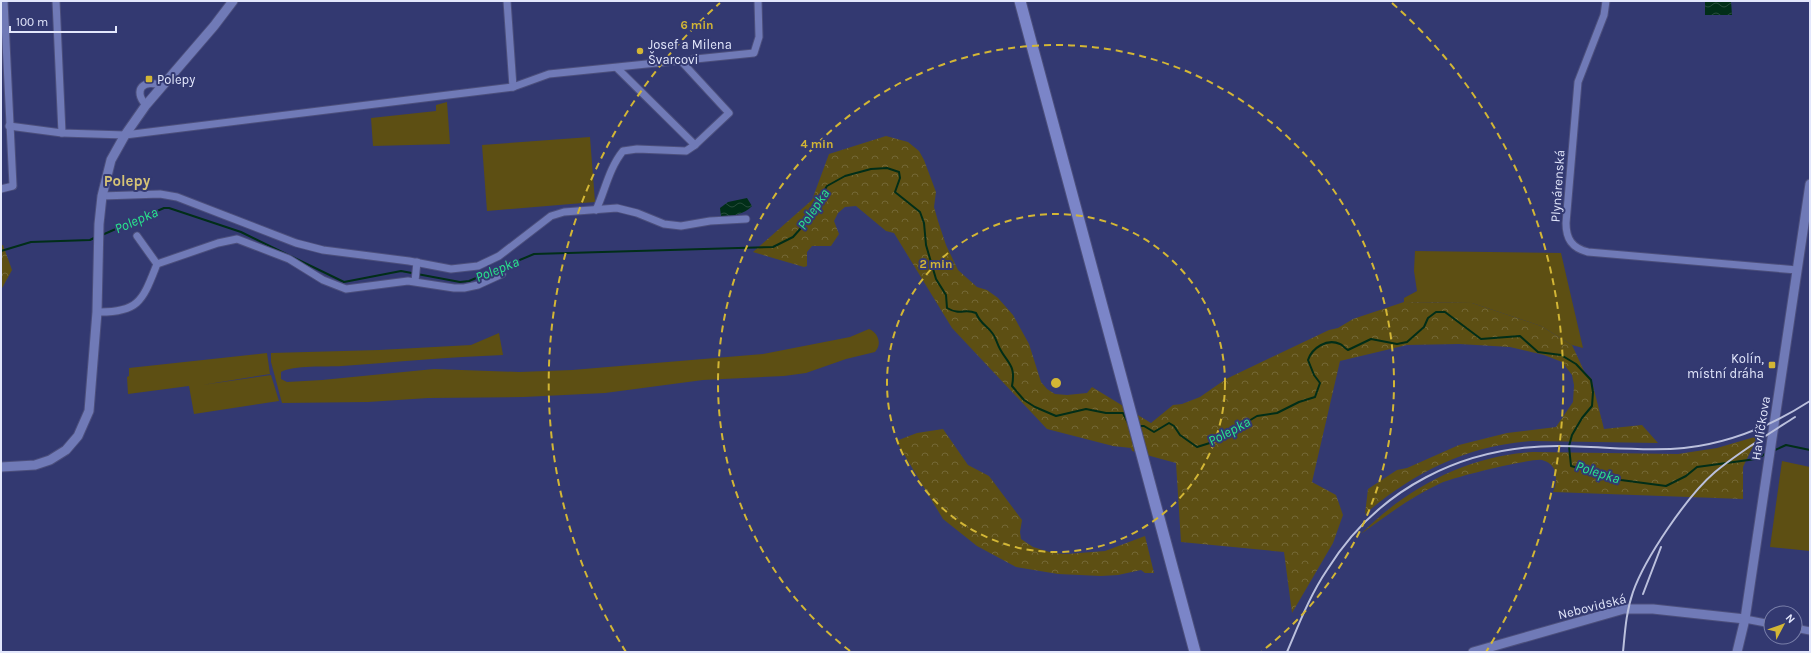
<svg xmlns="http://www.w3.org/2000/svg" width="1811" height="653" viewBox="0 0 1811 653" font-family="Karla,sans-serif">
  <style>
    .grass { fill: #5d4f13 }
    .forest { fill: url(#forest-crowns) }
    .water { fill: url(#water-waves) }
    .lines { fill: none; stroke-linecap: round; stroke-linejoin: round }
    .stream { stroke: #012e18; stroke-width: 2 }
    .minor-casing { stroke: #4c4f7c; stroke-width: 9 }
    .tertiary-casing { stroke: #4c4f7c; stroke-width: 11 }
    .primary-casing { stroke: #4c4f7c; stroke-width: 13 }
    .minor { stroke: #707ab7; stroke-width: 7 }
    .tertiary { stroke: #707ab7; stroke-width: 9 }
    .primary { stroke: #7b85c8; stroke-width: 11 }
    .rail { stroke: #bbc0dd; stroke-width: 2 }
    .ring { fill: none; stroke: #d3b635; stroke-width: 2; stroke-dasharray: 7 5 }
    .poi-dot { fill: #d3b635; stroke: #333971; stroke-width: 1.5 }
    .labels { text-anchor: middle; stroke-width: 4; stroke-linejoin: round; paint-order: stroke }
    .poi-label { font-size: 13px; fill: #e3e7fc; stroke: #333971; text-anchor: start }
    .street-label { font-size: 13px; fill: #e3e7fc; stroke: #333971 }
    .water-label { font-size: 14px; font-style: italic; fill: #29e58d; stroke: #333971 }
    .quarter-label { font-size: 15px; font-weight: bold; fill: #d6c376; stroke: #333971 }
    .centre { fill: #d3b635; stroke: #333971; stroke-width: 2 }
    .ring-label { font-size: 12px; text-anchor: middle; font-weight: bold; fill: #d3b635; stroke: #333971; stroke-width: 4; stroke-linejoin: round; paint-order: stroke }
  </style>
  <defs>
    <pattern id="forest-crowns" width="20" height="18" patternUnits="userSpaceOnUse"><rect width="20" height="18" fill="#5d4f13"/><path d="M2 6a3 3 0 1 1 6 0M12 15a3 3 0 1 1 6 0" fill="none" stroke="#746836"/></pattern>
    <pattern id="water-waves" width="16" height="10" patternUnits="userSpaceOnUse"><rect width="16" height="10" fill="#012e18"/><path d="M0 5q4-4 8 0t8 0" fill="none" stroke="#264c3a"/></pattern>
  </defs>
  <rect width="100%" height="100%" fill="#333971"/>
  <g class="grass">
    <polygon points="447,102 450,144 373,146 371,118 436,111 436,105"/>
    <polygon points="590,137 595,202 487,211 482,145"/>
    <polygon points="1415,251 1561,253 1583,348 1572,345 1541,326 1472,303 1404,302 1404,298 1417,291 1414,271"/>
    <path d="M 869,329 C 879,333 882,345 875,352 L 846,359 L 806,373 L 784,376 L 703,380 L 605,393 L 524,397 L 428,398 L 368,402 L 282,403 L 271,362 L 271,353 L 379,350 L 471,345 L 499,333 L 503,355 C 449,357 396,362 342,366 C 327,367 293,365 281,372 L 281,379 L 287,382 L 322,380 L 434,369 L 519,372 L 572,370 L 763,354 L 850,337 Z"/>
    <polygon points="267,353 270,374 202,385 271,375 279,401 194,414 189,386 128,394 127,377 129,376 129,368"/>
    <polygon points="1782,461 1810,467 1810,551 1770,547"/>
  </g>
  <g class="forest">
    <path d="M 886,136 L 908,142 L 919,151 L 924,160 L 936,192 L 934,207 L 938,221 L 946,245 L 958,270 L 977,287 L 987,290 L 998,298 L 1013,315 L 1029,344 L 1041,382 L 1047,389 L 1055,394 L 1067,395 L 1087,393 L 1092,387 L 1151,423 L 1173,405 L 1182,404 L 1200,397 L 1226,379 L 1329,330 L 1338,328 L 1353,319 L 1404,302 L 1472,303 L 1541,326 L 1572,345 L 1585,373 L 1591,378 L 1604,429 L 1642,425 L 1658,443 L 1533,441 C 1468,445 1414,472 1365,514 L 1368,489 L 1397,470 L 1407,468 L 1459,445 L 1507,433 L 1556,427 L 1573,402 L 1574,385 L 1572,375 L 1562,362 L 1544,355 L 1510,347 L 1459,344 L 1407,345 L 1340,361 L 1312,482 L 1336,495 L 1343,515 L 1333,543 L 1292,613 L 1284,552 L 1181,542 L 1176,463 L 1132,451 L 1131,448 L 1113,446 L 1047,429 L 952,328 L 894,233 L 886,231 L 856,206 L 845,207 L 838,213 L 834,221 L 839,234 L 831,246 L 812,246 L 807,252 L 807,266 L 804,267 L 753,252 L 812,200 L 829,154 Z"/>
    <polygon points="1,245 3,245 12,270 1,290"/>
    <polygon points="943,429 968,465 989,476 1022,520 1020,532 1021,539 1033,547 1053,553 1067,554 1105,551 1145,536 1154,573 1145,573 1141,570 1118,575 1101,576 1058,574 1016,567 977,546 943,519 896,441 917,433"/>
    <path d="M 1758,436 L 1743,467 L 1743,499 L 1553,492 C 1558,480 1558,464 1542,460 C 1531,458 1454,477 1441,483 C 1412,496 1386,516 1361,534 C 1408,487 1467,456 1533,452 L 1678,454 L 1717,448 Z"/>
  </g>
  <g class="water">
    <polygon points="1705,1 1731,1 1732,15 1705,15"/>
    <path d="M 747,198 L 752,206 C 744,215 732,216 721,216 L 720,208 L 728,202 Z"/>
  </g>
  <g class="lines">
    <g class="stream">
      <path d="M 102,235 L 164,208 L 169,208 L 241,232 L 344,282 L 401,271 L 460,282 L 469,281 L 534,254 L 773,247 L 793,237 L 801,228 L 827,186 L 845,176 L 871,169 L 887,168 L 899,172 L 900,178 L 895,192 L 920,212 L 924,223 L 926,245 L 936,279 L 946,295 L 947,308 C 961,316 964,308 976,313 C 981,325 987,325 993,334 C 996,338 997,344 1000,349 C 1008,364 1016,365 1012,386 L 1024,400 L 1035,407 L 1056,416 L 1086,409 L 1106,413 L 1123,413 L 1129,425"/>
      <polyline points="1,251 31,242 90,240 96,237"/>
      <path d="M 1139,426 L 1144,426 L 1154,432 L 1169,423 L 1174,426 L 1180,435 L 1197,447 L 1213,442 L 1223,433 L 1229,433 L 1257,416 L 1277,413 L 1299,402 L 1315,397 L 1320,383 L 1314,375 L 1308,360 C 1312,348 1327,338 1340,344 C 1343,345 1344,348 1348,350 L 1371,339 L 1397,344 L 1407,342 L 1424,327 L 1428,318 L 1436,312 L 1445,312 L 1481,339 L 1520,336 L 1538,352 L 1561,355 L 1576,364 L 1591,380 L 1593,392 L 1592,406 L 1582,418 L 1572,435 L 1569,446 L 1571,466 L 1621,480 L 1666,486 L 1686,476 L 1697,467 L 1756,459 L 1767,453"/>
      <polyline points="1773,451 1786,445 1810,450"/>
    </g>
    <g class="minor-casing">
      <g id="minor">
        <polyline points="56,1 62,133"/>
        <polyline points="507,1 513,87"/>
        <path d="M 1606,1 L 1604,15 L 1578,82 L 1566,223 C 1566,239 1572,248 1588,252 L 1797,270"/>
        <polyline points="681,61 729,113 695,145"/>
        <path d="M 146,105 C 132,90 144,78 162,86"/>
        <polyline points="9,126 62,133 125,135 513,87 549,74 754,53 759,37 758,1"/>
        <polyline points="1,189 13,186 4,1"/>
        <polyline points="102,196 160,194 177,197 296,243 323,250 409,261 451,269 478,266 499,256 551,216 564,212 617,208 637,213 664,224 681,226 710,221 746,219"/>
        <path d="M 596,210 C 605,191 609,168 623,151 L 637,149 L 686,151 L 695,145 L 617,68"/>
        <polyline points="137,236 157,264"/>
        <polyline points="415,281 417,262"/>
        <path d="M 97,312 C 140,313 143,299 157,264 L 218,243 L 237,239 L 289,259 L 323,280 L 346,289 L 408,281 L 454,288 L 464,288 L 478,285 L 502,274"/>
        <polyline points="1745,619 1771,624"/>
        <polyline points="1795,628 1810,631"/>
      </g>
    </g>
    <g class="tertiary-casing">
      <g id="tertiary">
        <polyline points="1,467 35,465 50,460 66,450 78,436 89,411 97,312 99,224 102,196 111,160 125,135 146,105 214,26 233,1"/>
        <polyline points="1473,652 1624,609 1653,609 1745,619"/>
        <polyline points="1737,652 1745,619 1810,184"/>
      </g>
    </g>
    <g class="primary-casing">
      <polyline id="primary" points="1020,1 1195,652"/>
    </g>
    <use href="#minor" class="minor"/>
    <use href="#tertiary" class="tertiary"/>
    <use href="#primary" class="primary"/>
    <g class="rail">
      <polyline points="1643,594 1661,547"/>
      <path d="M 1287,652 C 1299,624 1310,595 1327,570 C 1378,488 1463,446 1558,446 C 1600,446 1643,452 1684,448 C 1730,443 1771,426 1810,401"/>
      <path d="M 1623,652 C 1625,632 1626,612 1633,592 C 1645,558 1687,496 1715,472 C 1739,452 1767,435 1795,417"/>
    </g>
  </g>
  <g class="ring">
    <circle cx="1056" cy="383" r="169"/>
    <path d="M850 651A338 338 0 1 1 1262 651"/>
    <path d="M626 652A507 507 0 0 1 720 3M1392 3A507 507 0 0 1 1486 652"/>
  </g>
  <g class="poi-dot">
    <circle cx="640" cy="51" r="4"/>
    <rect x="145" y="75" width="8" height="8" rx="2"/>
    <rect x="1768" y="361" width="8" height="8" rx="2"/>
  </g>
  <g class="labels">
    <g class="poi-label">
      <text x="648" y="49">Josef a Milena<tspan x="648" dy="15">Švarcovi</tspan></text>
      <text x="157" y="84">Polepy</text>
      <text x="1764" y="363" text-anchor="end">Kolín,<tspan x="1764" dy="15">místní dráha</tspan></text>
    </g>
    <g class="street-label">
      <text transform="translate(1557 186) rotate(-86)" y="5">Plynárenská</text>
      <text transform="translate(1760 428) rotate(-81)" y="5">Havlíčkova</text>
      <text transform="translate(1592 606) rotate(-14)" y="5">Nebovidská</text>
    </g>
    <g class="water-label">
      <text transform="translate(813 209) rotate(-56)" y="5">Polepka</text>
      <text transform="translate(136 220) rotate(-24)" y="5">Polepka</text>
      <text transform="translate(497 269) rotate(-22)" y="5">Polepka</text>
      <text transform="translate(1229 431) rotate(-28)" y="5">Polepka</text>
      <text transform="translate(1598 472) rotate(18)" y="5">Polepka</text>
    </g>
    <g class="quarter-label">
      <text x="127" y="186">Polepy</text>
    </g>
  </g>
  <circle cx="1056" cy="383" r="6" class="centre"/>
  <g class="ring-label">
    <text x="697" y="29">6 min</text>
    <text x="817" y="148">4 min</text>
    <text x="936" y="268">2 min</text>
  </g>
  <rect width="1811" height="653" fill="none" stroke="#e3e7fc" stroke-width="4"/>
  <g transform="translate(1783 625) rotate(49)"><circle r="19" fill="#333971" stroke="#797fa9"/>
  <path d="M0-3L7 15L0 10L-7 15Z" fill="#d3b635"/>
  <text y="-6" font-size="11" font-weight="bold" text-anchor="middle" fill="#e3e7fc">N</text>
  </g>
  <path d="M10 26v6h106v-6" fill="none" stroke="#e3e7fc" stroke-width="2"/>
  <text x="16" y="26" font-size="12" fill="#e3e7fc" stroke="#333971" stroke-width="3" paint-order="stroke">100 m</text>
</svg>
